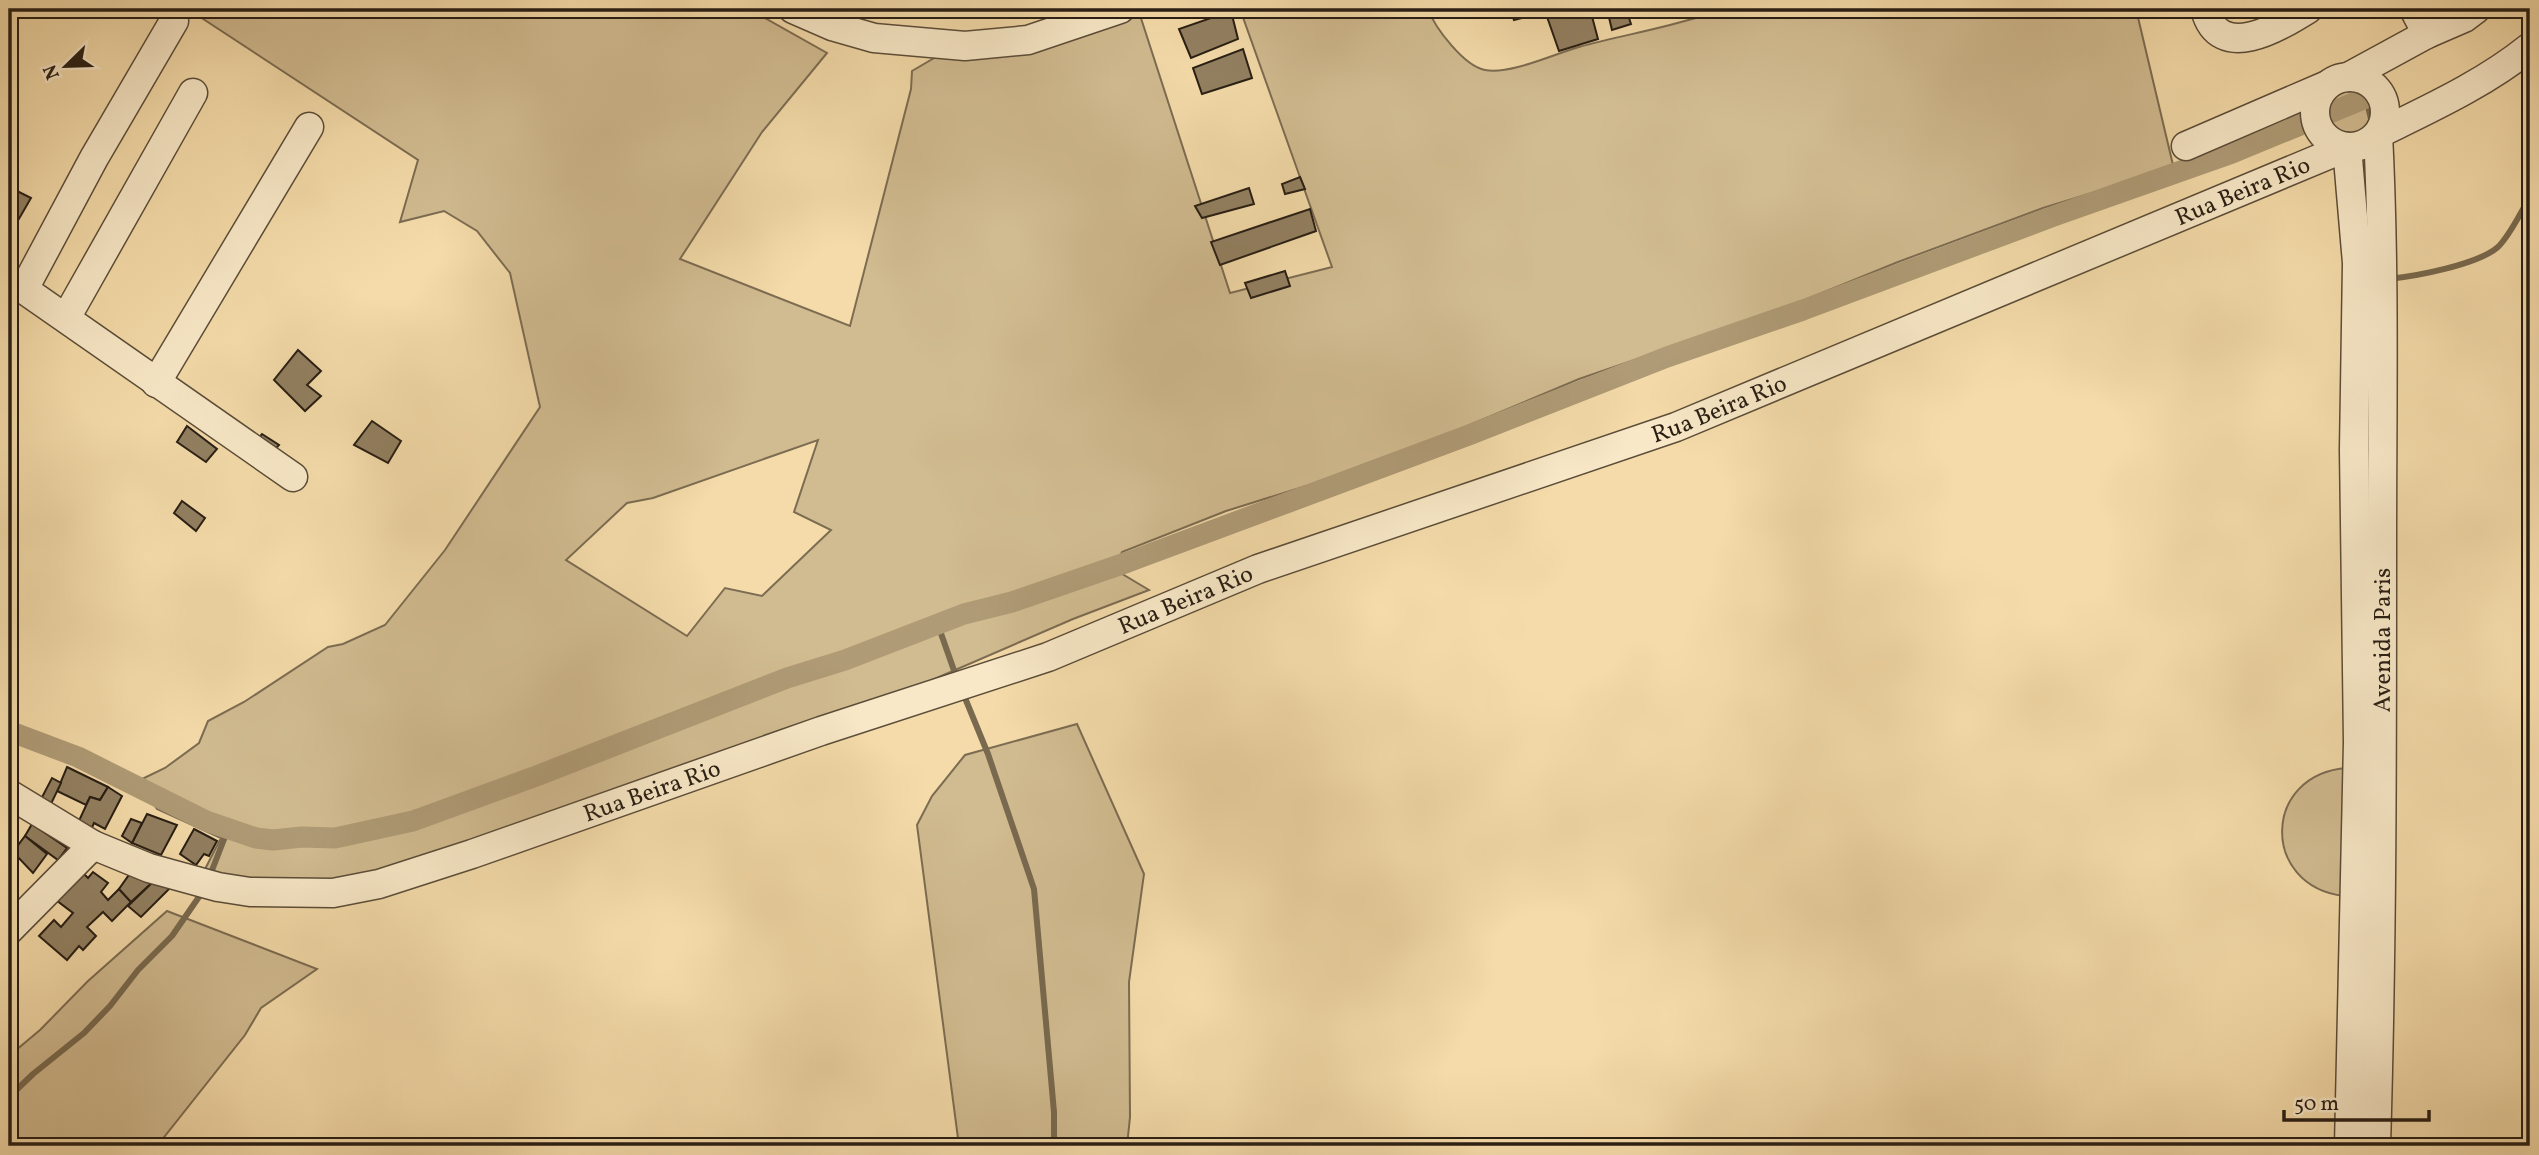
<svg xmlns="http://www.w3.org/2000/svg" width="2539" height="1155" viewBox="0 0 2539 1155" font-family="Vollkorn,serif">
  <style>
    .green { fill: #d1bb90; stroke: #7c6c52; stroke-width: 2; fill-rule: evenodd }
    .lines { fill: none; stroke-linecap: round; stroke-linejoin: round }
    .stream { stroke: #79694f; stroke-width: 6 }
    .canal { stroke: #af9b76; stroke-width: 21 }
    .building { fill: #928061; stroke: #281e14; stroke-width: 2 }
    .minor-casing { stroke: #5b4d39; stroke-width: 31 }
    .minor { stroke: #f8e8c7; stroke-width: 28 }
    .labels { text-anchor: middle; stroke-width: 6; stroke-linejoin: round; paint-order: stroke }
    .street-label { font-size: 24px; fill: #281e14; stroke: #f8e8c7 }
  </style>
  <rect width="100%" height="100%" fill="#f4dba9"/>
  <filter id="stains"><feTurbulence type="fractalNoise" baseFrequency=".00286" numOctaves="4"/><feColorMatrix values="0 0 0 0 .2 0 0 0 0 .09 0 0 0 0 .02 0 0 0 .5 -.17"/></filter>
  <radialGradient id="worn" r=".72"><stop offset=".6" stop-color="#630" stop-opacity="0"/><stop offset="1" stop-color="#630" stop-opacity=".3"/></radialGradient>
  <g class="green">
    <path d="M 188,9 L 749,9 L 827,53 L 762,132 L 680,259 L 850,326 L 911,89 L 912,71 L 953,47 L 1115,17 L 1136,9 L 1138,9 L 1230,293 L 1332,267 L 1240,9 L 1428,9 C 1435,28 1464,66 1485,70 C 1510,75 1554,54 1579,47 C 1619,36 1660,29 1699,17 L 1697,9 L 2136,9 L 2173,165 L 2151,175 L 2043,208 L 1898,262 L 1726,332 L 1649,355 L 1579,379 L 1453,432 L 1335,477 L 1226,511 L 1122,552 L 1118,561 L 1126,568 L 1119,572 L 1149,590 L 1073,619 L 902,693 L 548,821 L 332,885 L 281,883 L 203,873 L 221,838 L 157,809 L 138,781 L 165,768 L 199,743 L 208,721 L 244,702 L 328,647 L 343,644 L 385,625 L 445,550 L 540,407 L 510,273 L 477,231 L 444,211 L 400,222 L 418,160 ZM 818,440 L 794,512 L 831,530 L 762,596 L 725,588 L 687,636 L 566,560 L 627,503 L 653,498 Z"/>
    <circle cx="2350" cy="111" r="25"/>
    <polygon points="1077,724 1144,874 1129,982 1130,1117 1127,1146 959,1146 917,825 932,796 965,755"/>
    <path d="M 2347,768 L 2344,896 C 2260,886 2262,774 2347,768 Z"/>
    <polygon points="167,911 317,969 261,1008 245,1035 157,1146 9,1146 9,1056 40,1030 88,981"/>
  </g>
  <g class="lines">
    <g class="stream">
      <polyline points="2366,98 2373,127"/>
      <path d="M 2389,279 C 2416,276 2477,265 2498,247 C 2511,234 2520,213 2530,197"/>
      <polyline points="938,625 957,679"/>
      <polyline points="963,693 988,754 1034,889 1054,1112 1054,1146"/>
      <polyline points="209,878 228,829"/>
      <polyline points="9,1097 33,1074 84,1033 110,1006 138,970 172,936 203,891"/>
    </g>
    <polyline class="canal" points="9,731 78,757 206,821 256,838 273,840 302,837 335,838 413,821 539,775 787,678 845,660 964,614 1012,602 1128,562 1469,435 1667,357 1803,310 2054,216 2232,153 2366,98"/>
  </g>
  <g class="building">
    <polygon points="1510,9 1556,9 1514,20"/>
    <polygon points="1556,9 1590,9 1598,39 1559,51 1545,11"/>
    <polygon points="1607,9 1626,9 1631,24 1612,30"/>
    <polygon points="1231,11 1238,39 1191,58 1179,29"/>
    <polygon points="1243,49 1252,78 1202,94 1193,68"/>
    <polygon points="1300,177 1305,189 1285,194 1282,184"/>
    <polygon points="9,187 31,198 9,236"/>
    <polygon points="1249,188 1254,204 1202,218 1195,206"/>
    <polygon points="1310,209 1316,231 1220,265 1211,242"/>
    <polygon points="1285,271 1290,286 1251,298 1245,283"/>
    <polygon points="298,350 321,371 307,385 321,396 305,411 274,380"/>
    <polygon points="372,421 401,441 388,463 354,445"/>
    <polygon points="187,426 217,449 206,462 177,442"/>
    <polygon points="262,434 279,445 272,453 256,441"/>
    <polygon points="182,501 205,518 196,531 174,513"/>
    <polygon points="67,767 108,787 100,800 90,797 86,805 57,791"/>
    <polygon points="52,778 61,783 50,806 40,801"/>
    <polygon points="108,787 122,796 105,829 94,823 90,832 77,825 90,797 100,800"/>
    <polygon points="147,814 177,825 161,855 132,843"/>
    <polygon points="131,819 142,823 132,843 122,836"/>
    <polygon points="32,824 67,848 58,860 25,836"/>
    <polygon points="194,829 217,841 209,856 204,854 196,865 180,854"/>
    <polygon points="25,836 47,854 33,873 13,852"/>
    <polygon points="82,872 88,878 93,872 108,883 101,892 108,900 119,889 131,902 112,921 103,912 87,927 96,936 83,950 79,946 67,960 39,936 54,920 61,927 73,913 56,900"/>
    <polygon points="131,872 155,880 131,902 119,889"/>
    <polygon points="155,880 170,888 141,917 128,906"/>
  </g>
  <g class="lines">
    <g class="minor-casing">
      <g id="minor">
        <polyline points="793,9 832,26 874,38 965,46 1028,40 1120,9"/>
        <path d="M 2205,9 C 2219,64 2279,27 2308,9"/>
        <polyline points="2414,9 2427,34"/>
        <circle cx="2350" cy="112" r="35"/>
        <polyline points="2348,77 2427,34 2464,18 2476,9"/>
        <path d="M 2378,134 C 2431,108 2484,84 2530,47"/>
        <polyline points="2186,146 2325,86"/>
        <polyline points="2347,147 2357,263 2354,450 2358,742 2349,1146"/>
        <polyline points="9,279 293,477"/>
        <polyline points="24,289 94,158 174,21"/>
        <polyline points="66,318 193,93"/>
        <polyline points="156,383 309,127"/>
        <path id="s1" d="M 9,794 L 93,845 L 149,868 L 218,887 L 250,892 L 333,893 L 379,884 L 472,854 L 821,731 L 1048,657 L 1258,569 L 1676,427 L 2347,147"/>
        <polyline points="9,930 93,845"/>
        <path id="s2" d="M 2376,1146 C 2382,947 2382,747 2382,547 C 2382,409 2385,271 2378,134"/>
      </g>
    </g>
    <use href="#minor" class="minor"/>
  </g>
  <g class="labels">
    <g class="street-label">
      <text dy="8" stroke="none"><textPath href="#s1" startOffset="2382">Rua Beira Rio</textPath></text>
      <text dy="8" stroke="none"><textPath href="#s1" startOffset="1815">Rua Beira Rio</textPath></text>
      <text dy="8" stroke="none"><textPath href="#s1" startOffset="1248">Rua Beira Rio</textPath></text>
      <text dy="8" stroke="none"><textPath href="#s2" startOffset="506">Avenida Paris</textPath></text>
      <text dy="8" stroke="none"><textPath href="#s1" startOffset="681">Rua Beira Rio</textPath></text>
    </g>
  </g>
  <rect width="2539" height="1155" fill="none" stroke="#f4dba9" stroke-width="35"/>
  <rect x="10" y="10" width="2518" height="1134" fill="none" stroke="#281e14" stroke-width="3.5"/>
  <rect x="18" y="18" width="2504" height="1120" fill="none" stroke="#281e14" stroke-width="2"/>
  <g transform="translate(66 66) rotate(247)" stroke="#f8e8c7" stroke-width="5" paint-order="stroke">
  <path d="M0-5L12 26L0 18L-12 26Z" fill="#281e14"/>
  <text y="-10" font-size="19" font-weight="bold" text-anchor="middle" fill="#281e14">N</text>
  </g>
  <path d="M2284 1110v10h145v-10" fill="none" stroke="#281e14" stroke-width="3.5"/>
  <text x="2294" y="1110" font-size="21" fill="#281e14" stroke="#f8e8c7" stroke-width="5" paint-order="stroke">50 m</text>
  <rect width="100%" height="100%" filter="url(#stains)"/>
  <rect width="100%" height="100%" fill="url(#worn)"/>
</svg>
